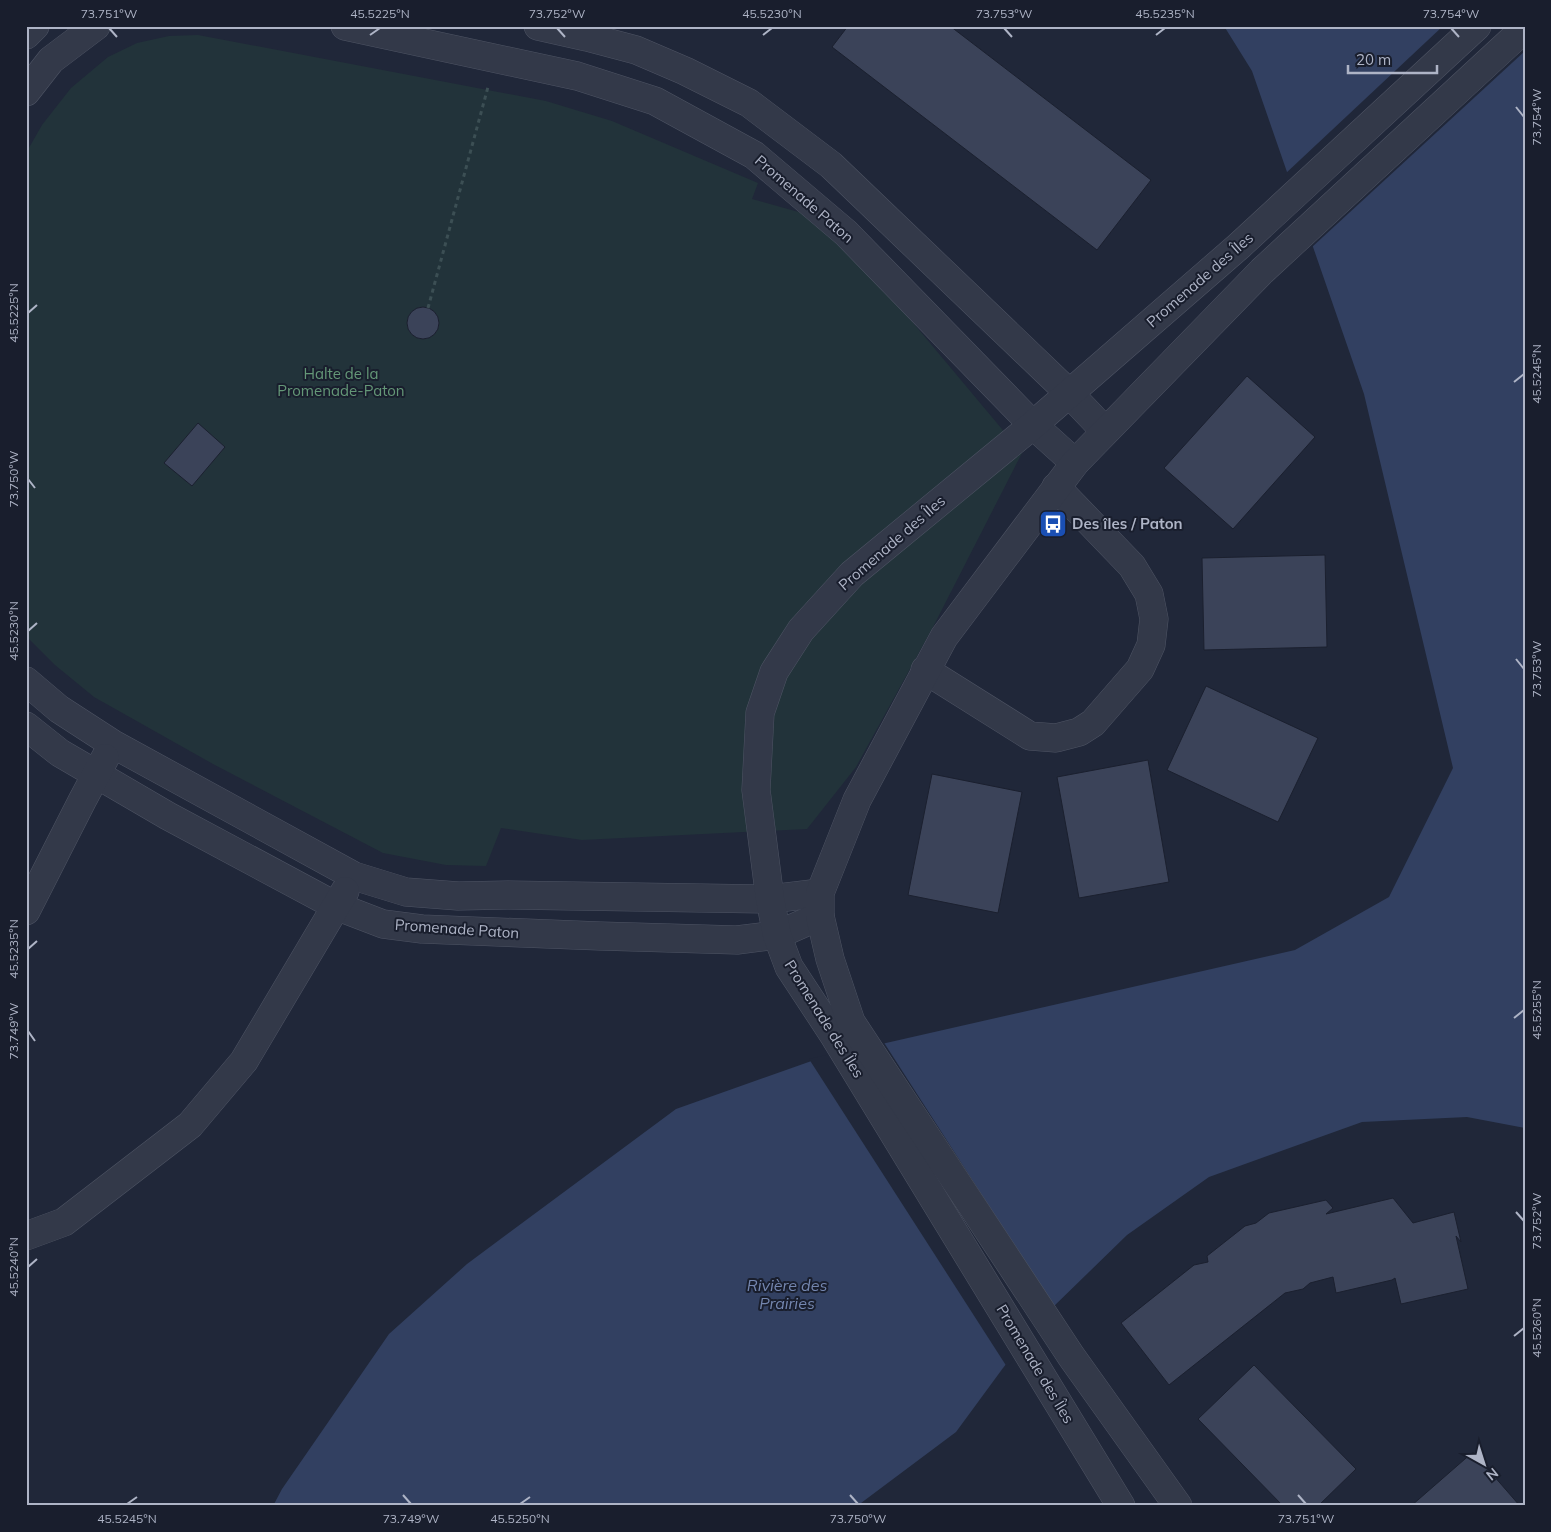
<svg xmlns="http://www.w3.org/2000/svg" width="1551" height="1532" viewBox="0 0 1551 1532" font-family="Mulish,sans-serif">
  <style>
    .green { fill: #22333a }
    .water { fill: #324061 }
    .pier { fill: #202739 }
    .building { fill: #3b4359; stroke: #1b202f }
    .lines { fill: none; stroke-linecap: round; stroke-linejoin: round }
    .minor-casing { stroke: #4e5464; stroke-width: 29 }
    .path { stroke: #3c4f54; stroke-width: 3; stroke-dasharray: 4 4; stroke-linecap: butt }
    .minor { stroke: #333949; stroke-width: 28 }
    .ticks { fill: none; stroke: #aeb4c6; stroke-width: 2 }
    .labels { text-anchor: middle; stroke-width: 4; stroke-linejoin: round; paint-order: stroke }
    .street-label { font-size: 15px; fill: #aeb4c6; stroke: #191e2d }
    .park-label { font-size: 15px; fill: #649777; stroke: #191e2d }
    .poi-label { font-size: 15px; font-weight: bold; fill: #aeb4c6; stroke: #191e2d; text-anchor: start }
    .water-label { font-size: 16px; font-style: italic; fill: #7486af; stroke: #191e2d }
    .neatline { fill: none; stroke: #aeb4c6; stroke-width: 2 }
    .ticks-label { font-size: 12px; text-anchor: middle; fill: #aeb4c6 }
  </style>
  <rect width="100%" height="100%" fill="#202739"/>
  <polygon class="green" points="198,35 546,101 612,121 758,183 752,199 827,220 1022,453 933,627 856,767 807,829 582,840 501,828 486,866 446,865 383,853 213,764 94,697 55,665 26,636 26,153 42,125 71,88 108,57 137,43 169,36"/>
  <polygon class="water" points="1224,26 1512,26 1525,44 1525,1128 1467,1117 1362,1122 1209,1177 1127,1235 1051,1309 1003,1368 956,1432 857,1506 273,1506 282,1489 389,1334 467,1264 676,1109 820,1058 1295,950 1389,897 1453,768 1364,394 1252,71"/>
  <g class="pier">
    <polygon points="1443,26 1515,26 1525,40 1525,51 1311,248 1285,174"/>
    <polygon points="883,1041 1055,1309 1007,1367 809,1059"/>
  </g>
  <g class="building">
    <polygon points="848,26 950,26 1151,180 1097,250 832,47"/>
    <circle cx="423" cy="323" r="16"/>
    <polygon points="1247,376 1315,437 1233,529 1164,468"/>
    <polygon points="198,423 225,447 192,486 164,463"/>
    <polygon points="1325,555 1327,647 1204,650 1202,558"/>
    <polygon points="1206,686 1318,738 1278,822 1167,770"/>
    <polygon points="1148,760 1169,882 1079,898 1057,777"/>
    <polygon points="932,774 1022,792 998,913 908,895"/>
    <polygon points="1393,1198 1413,1223 1454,1212 1461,1242 1456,1236 1468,1289 1401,1304 1395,1278 1392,1280 1336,1293 1333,1277 1310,1283 1303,1289 1285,1293 1169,1385 1121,1323 1194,1265 1208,1262 1207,1256 1245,1226 1256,1223 1269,1213 1326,1200 1333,1208 1326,1214"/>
    <polygon points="1254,1365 1356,1469 1318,1506 1283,1506 1198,1419"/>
    <polygon points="1473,1452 1520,1506 1411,1506"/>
  </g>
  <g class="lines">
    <g class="minor-casing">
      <g id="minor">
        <polyline points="345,26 577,76 655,101 754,155 846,233 1033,425 1075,463"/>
        <polyline points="538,26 587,37 636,50 685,71 749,103 831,165 1069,393 1105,431"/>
        <polyline points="26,35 35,26"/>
        <polyline points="26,92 51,60 96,26"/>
        <polyline points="925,670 1030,736 1056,738 1079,732 1093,723 1140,669 1151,645 1154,619 1149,594 1132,566 1056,487"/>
        <polyline points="26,681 59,709 113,744 354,876 406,892 458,896 508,895 770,899 820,893"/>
        <polyline points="26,726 60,753 168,816 336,906 383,924 422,929 600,936 737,940 777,935 820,916"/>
        <polyline points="26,911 82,801 105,758"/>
        <polyline points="26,1236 64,1222 190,1125 244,1061 345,891"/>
        <polyline points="1121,1506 833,1034 789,967 777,935 770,899 756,790 760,713 774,672 801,630 852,574 1033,425 1239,246 1477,26"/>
        <polyline points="1178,1506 1071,1356 851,1022 830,959 820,916 820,893 857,800 944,637 1075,463 1262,271 1525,28"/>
      </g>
    </g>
    <polyline class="path" points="428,308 488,87"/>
    <use href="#minor" class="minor"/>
  </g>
  <path class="ticks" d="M 109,28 L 117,37M 557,28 L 565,37M 1004,28 L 1012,37M 1451,28 L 1459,37M 370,35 L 380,28M 763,35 L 772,28M 1156,35 L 1165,28M 1516,107 L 1524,117M 28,313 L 37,305M 1514,382 L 1524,374M 28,479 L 35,488M 28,631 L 37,623M 1516,659 L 1524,669M 28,949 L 37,941M 1514,1018 L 1524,1010M 28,1031 L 35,1041M 1516,1212 L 1524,1221M 28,1267 L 37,1259M 1514,1336 L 1524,1328M 403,1495 L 411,1504M 850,1495 L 858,1504M 1298,1495 L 1306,1504M 127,1504 L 137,1497M 520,1504 L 530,1497"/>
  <defs>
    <g id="bus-square" transform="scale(1.4375)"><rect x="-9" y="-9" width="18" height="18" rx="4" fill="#1a4fb4" stroke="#191e2d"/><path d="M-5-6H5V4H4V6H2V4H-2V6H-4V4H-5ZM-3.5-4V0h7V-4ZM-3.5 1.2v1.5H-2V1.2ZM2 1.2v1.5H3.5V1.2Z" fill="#fff"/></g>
  </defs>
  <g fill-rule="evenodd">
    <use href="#bus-square" x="1053" y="524"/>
  </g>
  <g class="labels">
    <g class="street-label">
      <text transform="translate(804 199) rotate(41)" y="5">Promenade Paton</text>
      <text transform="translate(1200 280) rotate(-41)" y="5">Promenade des Îles</text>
      <text transform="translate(892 543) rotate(-41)" y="5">Promenade des Îles</text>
      <text transform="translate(457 929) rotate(4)" y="5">Promenade Paton</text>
      <text transform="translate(824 1019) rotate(58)" y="5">Promenade des Îles</text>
      <text transform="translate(1035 1364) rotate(59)" y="5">Promenade des Îles</text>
    </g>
    <g class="park-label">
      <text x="341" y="379">Halte de la<tspan x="341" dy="17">Promenade-Paton</tspan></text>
    </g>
    <g class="poi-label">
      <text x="1072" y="529">Des îles / Paton</text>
    </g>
    <g class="water-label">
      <text x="787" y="1291">Rivière des<tspan x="787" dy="18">Prairies</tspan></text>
    </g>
  </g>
  <rect width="1551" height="1532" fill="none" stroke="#191e2d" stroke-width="55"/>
  <g transform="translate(1484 1464) rotate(141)" stroke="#191e2d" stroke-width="4" paint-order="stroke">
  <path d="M0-4L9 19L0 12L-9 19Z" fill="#aeb4c6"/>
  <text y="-8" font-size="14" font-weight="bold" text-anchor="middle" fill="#aeb4c6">N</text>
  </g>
  <path d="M1348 65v8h89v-8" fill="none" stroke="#aeb4c6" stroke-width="2.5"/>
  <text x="1356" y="65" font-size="15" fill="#aeb4c6" stroke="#191e2d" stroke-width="4" paint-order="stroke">20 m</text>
  <rect x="28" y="28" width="1496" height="1476" class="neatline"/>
  <g class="ticks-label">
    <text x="109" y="18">73.751°W</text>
    <text x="380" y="18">45.5225°N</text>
    <text x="557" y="18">73.752°W</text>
    <text x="772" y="18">45.5230°N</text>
    <text x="1004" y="18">73.753°W</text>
    <text x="1165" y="18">45.5235°N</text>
    <text x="1451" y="18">73.754°W</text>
    <text transform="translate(1537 117) rotate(-90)" y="4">73.754°W</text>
    <text transform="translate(14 313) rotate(-90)" y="4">45.5225°N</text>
    <text transform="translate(1537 374) rotate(-90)" y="4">45.5245°N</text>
    <text transform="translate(14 479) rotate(-90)" y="4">73.750°W</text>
    <text transform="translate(14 631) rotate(-90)" y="4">45.5230°N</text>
    <text transform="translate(1537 669) rotate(-90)" y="4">73.753°W</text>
    <text transform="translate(14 949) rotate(-90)" y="4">45.5235°N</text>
    <text transform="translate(1537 1010) rotate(-90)" y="4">45.5255°N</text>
    <text transform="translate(14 1031) rotate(-90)" y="4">73.749°W</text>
    <text transform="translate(1537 1221) rotate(-90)" y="4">73.752°W</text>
    <text transform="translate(14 1267) rotate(-90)" y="4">45.5240°N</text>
    <text transform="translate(1537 1328) rotate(-90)" y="4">45.5260°N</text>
    <text x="127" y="1523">45.5245°N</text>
    <text x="411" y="1523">73.749°W</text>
    <text x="520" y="1523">45.5250°N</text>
    <text x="858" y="1523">73.750°W</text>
    <text x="1306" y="1523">73.751°W</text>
  </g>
</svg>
